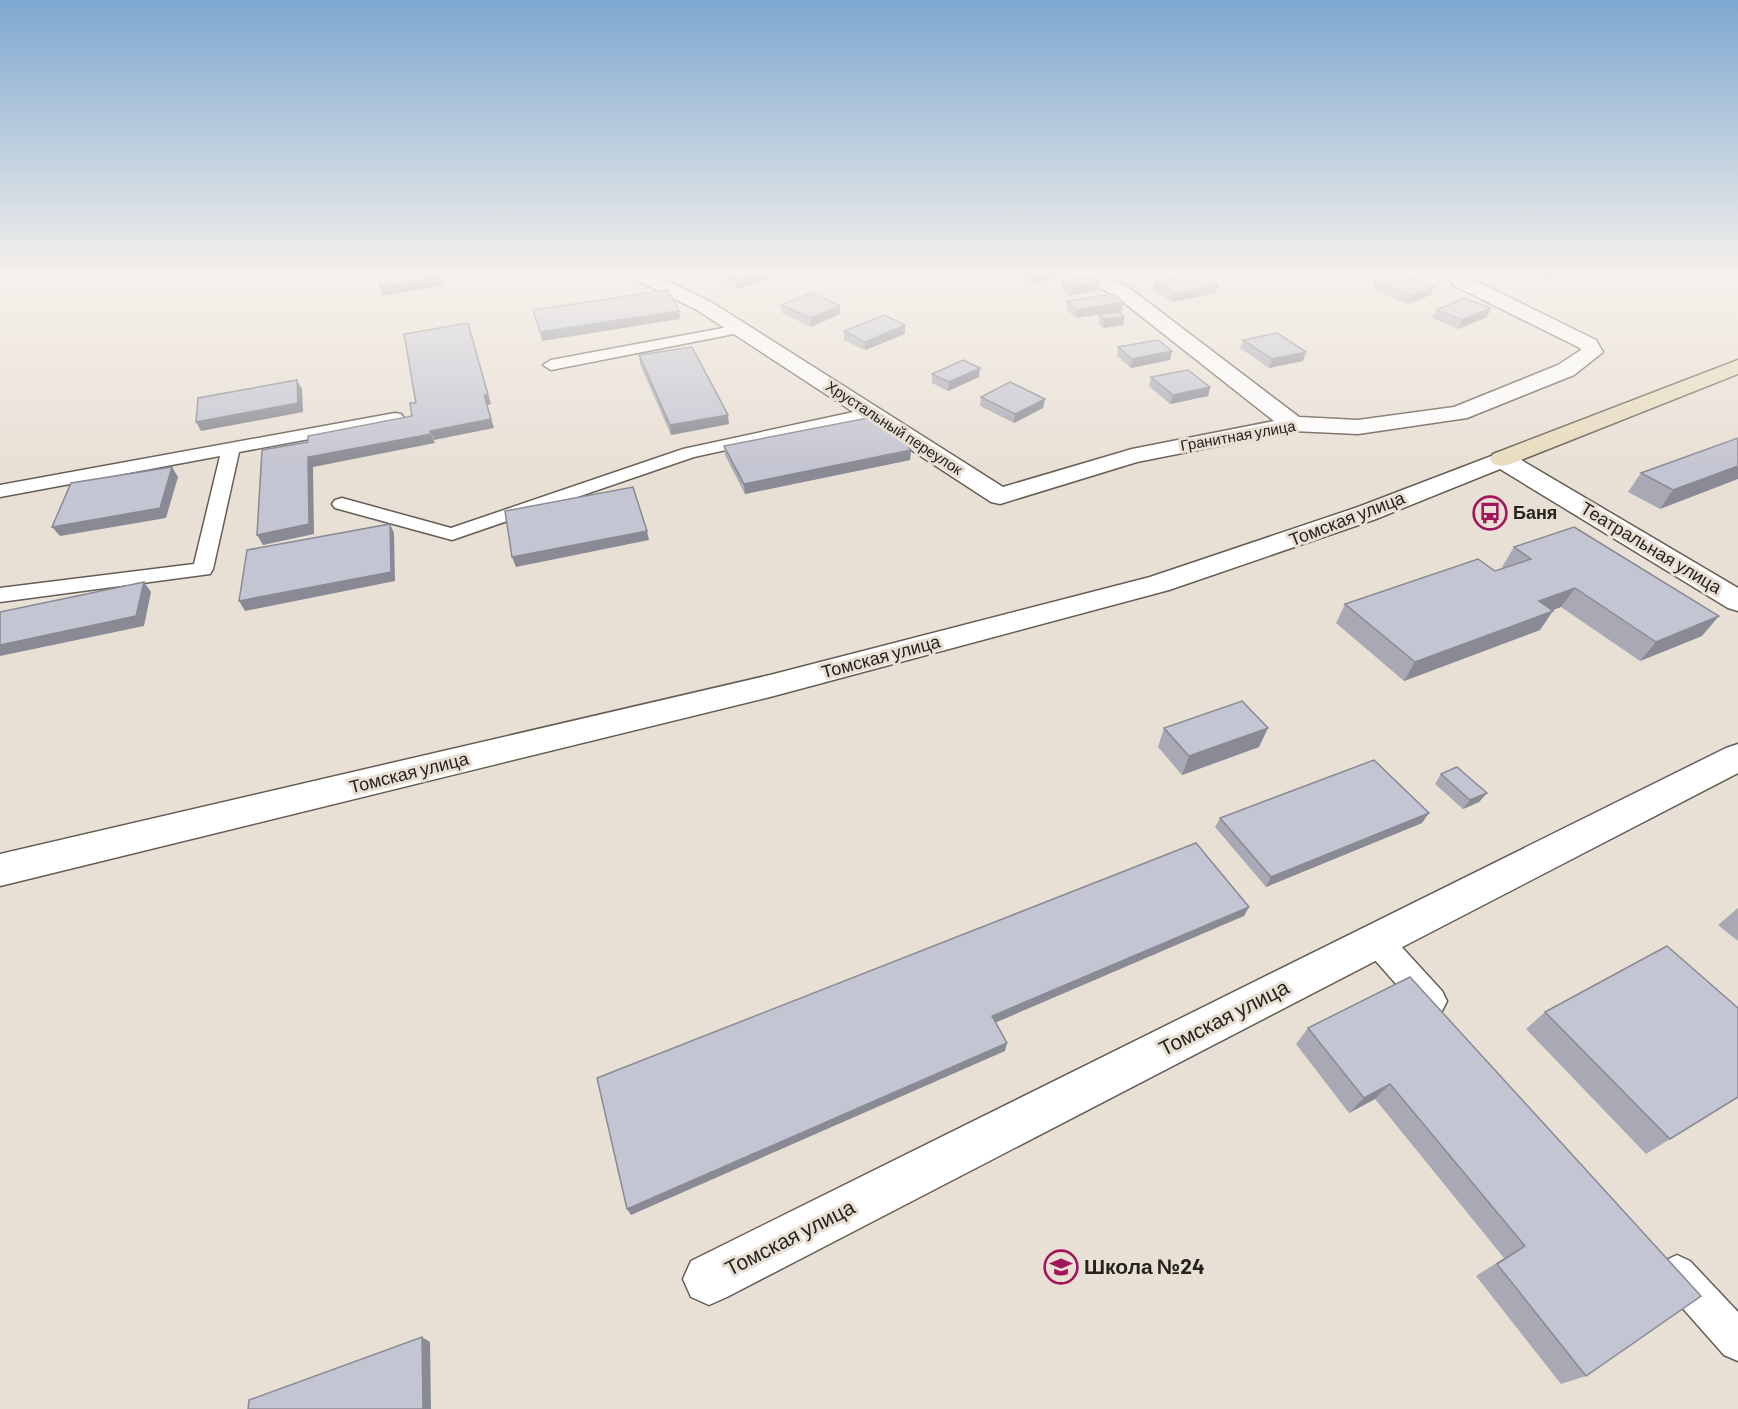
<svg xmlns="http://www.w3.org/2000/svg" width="1738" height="1409" viewBox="0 0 1738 1409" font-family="Barlow,sans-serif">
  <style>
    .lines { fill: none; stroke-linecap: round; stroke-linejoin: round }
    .lane-casing { stroke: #655d54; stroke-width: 3 }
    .street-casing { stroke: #655d54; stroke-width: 3 }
    .secondary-casing { stroke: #655d54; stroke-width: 3 }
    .lane { fill: #fff; fill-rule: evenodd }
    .street { fill: #fff; fill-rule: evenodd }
    .secondary { fill: #e8dcbe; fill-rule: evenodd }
    .wall { fill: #a9a9b5 }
    .shaded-wall { fill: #898a93 }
    .building { fill: #c4c5d2; stroke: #898a93; stroke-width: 1.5 }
    .labels { text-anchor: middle; stroke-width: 6; stroke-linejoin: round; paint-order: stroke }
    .far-street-label { font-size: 15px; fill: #26231f; stroke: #e9e0d5 }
    .poi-label { font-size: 18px; font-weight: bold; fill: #26231f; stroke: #e9e0d5; text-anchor: start }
    .street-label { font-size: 18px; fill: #26231f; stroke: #e9e0d5 }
    .near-street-label { font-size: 21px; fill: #26231f; stroke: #e9e0d5 }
    .near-poi-label { font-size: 21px; font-weight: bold; fill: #26231f; stroke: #e9e0d5; text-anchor: start }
  </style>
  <rect width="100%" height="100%" fill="#e9e0d5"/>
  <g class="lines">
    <g class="lane-casing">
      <g id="lane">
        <polygon points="739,325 746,329 744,332 551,370 543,365 551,360"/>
        <polygon points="872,408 878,409 880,413 878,417 694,457 452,540 335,508 332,504 335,500 342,498 451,528 683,449"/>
        <polygon points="395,413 401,414 404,418 401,422 239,452 213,569 210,574 0,602 0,588 194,564 220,456 0,497 0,485"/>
        <polygon points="1377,928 1388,932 1442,991 1447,1001 1442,1011 1431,1016 1420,1011 1366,950 1362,941 1366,932"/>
        <polygon points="1677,1255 1690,1261 1738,1312 1738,1361 1724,1355 1664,1287 1658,1274 1664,1261"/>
      </g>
    </g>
    <g class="street-casing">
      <g id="street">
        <polygon points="624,271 647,271 711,302 1003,487 1132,449 1274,421 1118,298 1078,275 1076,271 1098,271 1132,290 1299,417 1358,420 1454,407 1558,365 1581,350 1580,348 1453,285 1446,271 1464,271 1468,277 1596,340 1603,352 1574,375 1467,418 1358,434 1293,431 1137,462 1000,504 991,502 697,310 626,275"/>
        <polygon points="1502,452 1511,454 1738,588 1738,611 1728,608 1500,469 1376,519 1169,590 770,697 0,886 0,854 770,675 1150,577 1358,507"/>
        <polygon points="1738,744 1738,773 727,1297 709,1305 691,1297 683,1279 691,1261 1726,748"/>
      </g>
    </g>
    <g class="secondary-casing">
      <polygon id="secondary" points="1738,360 1738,374 1511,464 1502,466 1493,464 1490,459 1493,454"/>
    </g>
    <use href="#lane" class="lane"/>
    <use href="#street" class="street"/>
    <use href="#secondary" class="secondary"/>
  </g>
  <g class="wall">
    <polygon points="1012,271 1070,271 1069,275 1031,284 1012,272"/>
    <polygon points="1522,271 1569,271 1549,280"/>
    <polygon points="784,273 739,289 725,282 724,274"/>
    <polygon points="1062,281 1100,282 1098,290 1069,296 1061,289"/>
    <polygon points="1375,281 1434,287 1431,295 1407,304 1372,289"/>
    <polygon points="1155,282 1218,285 1216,293 1172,302 1153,290"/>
    <polygon points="1067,301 1124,302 1122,311 1104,314 1124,317 1123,325 1103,328 1098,323 1099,314 1076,318 1066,309"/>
    <polygon points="781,305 840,306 840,314 811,327 782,313"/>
    <polygon points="1491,308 1487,317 1458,329 1432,318 1436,310"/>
    <polygon points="905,325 905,334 865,350 844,340 844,331"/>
    <polygon points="1243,340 1303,361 1269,368 1240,348"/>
    <polygon points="1118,347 1172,351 1170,360 1131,368 1117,356"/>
    <polygon points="639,355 729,424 671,435 640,364"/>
    <polygon points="932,374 979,377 948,391 932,383"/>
    <polygon points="1151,377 1210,387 1208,396 1170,404 1149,386"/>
    <polygon points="981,397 1045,399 1043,408 1014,423 980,406"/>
    <polygon points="1738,438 1660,509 1628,492 1641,473"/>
    <polygon points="724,446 911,450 910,460 745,494 725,455"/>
    <polygon points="1514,547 1702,636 1640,661 1561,607 1553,610 1540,630 1404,681 1336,623 1345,604 1495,571 1504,568 1502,567"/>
    <polygon points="1164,728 1259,747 1182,775 1158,747"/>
    <polygon points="1441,774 1487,793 1479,802 1463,809 1435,784"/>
    <polygon points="1220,818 1422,823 1266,887 1215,827"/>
    <polygon points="1738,908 1738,941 1718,925"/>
    <polygon points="1410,977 1586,1376 1561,1384 1476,1276 1504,1258 1375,1099 1349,1113 1296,1044 1308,1028"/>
    <polygon points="1545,1012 1738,1097 1646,1154 1526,1029"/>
  </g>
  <g class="shaded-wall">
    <polygon points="768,271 784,271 784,273 739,289 738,281"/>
    <polygon points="1055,271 1070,271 1069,275 1031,284 1032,276"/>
    <polygon points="1553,271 1569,271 1549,280"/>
    <polygon points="440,278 442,286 383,296 380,287"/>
    <polygon points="1100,282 1098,290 1069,296 1070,287"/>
    <polygon points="1218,285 1216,293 1172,302 1174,294"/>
    <polygon points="1434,287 1431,295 1407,304 1411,296"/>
    <polygon points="1124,302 1122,311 1076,318 1077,310"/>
    <polygon points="840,306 840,314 811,327 811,318"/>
    <polygon points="1491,308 1487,317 1458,329 1462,320"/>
    <polygon points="679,311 680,319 542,341 540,332"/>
    <polygon points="1124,317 1123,325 1103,328 1104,319"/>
    <polygon points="468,323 491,404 487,405 494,428 434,440 430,431 484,395"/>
    <polygon points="905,325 905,334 865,350 865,342"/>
    <polygon points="1172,351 1170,360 1131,368 1132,359"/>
    <polygon points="1306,352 1303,361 1269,368 1272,359"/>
    <polygon points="980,368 979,377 948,391 949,382"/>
    <polygon points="297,380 302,389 303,412 201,431 196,422"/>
    <polygon points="1210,387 1208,396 1170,404 1173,395"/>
    <polygon points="1045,399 1043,408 1014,423 1015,414"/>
    <polygon points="728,415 729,424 671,435 670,425"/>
    <polygon points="431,434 435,443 313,467 314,534 263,545 257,535 308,457"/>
    <polygon points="911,450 910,460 745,494 744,484"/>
    <polygon points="1738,466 1738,479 1660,509 1673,490"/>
    <polygon points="172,467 178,477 166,518 60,536 52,527"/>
    <polygon points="390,524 394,533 395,581 245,611 239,601"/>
    <polygon points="647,531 649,540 516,567 512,557"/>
    <polygon points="144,582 151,592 144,626 0,656 0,645"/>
    <polygon points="1575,588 1561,607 1526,620 1539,601"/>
    <polygon points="1553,611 1540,630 1404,681 1415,662"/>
    <polygon points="1719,616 1702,636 1640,661 1656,642"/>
    <polygon points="1268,728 1259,747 1182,775 1189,756"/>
    <polygon points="1487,793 1479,802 1463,809 1470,800"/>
    <polygon points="1429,813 1422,823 1266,887 1271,877"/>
    <polygon points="1249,907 1244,916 990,1025 992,1016"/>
    <polygon points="1007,1043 1005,1051 631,1215 627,1209"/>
    <polygon points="1390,1084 1375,1099 1349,1113 1364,1098"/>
    <polygon points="422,1337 430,1342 431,1409 423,1409"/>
  </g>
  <g class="building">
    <polygon points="376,271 437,271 440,278 380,287"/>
    <polygon points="734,271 768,271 738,281 724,274"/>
    <polygon points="1023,271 1055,271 1032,276"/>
    <polygon points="1199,273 1218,285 1174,294 1155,282"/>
    <polygon points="1398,273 1434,287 1411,296 1375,281"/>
    <polygon points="1092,276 1100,282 1070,287 1062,281"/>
    <polygon points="668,290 679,311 540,332 533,310"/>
    <polygon points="811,293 840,306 811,318 781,305"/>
    <polygon points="1113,294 1124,302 1077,310 1067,301"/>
    <polygon points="1465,298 1491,308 1462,320 1436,310"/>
    <polygon points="1119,312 1124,317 1104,319 1099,314"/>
    <polygon points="884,315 905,325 865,342 844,331"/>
    <polygon points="468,323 488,395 484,395 491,419 430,431 431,434 308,457 309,524 257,535 262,450 308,442 308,436 412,416 410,403 416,403 404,334"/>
    <polygon points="1277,333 1306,352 1272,359 1243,340"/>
    <polygon points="1158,340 1172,351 1132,359 1118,347"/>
    <polygon points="692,347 728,415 670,425 639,355"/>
    <polygon points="963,360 980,368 949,382 932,374"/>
    <polygon points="1188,370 1210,387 1173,395 1151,377"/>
    <polygon points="297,380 298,403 196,422 198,398"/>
    <polygon points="1010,382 1045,399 1015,414 981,397"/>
    <polygon points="883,415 911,450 744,484 724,446"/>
    <polygon points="1738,438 1738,466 1673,490 1641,473"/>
    <polygon points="172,467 160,508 52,527 71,483"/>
    <polygon points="633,487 647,531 512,557 505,511"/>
    <polygon points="390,524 391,572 239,601 247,550"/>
    <polygon points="1574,527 1719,616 1656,642 1575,588 1539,601 1553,611 1415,662 1345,604 1478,559 1495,571 1531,559 1514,547"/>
    <polygon points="144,582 136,616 0,645 0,612"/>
    <polygon points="1242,701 1268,728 1189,756 1164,728"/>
    <polygon points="1374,760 1429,813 1271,877 1220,818"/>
    <polygon points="1457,767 1487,793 1470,800 1441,774"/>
    <polygon points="1196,843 1249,907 992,1016 1007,1043 627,1209 597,1078"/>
    <polygon points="1667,946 1738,1008 1738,1097 1670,1139 1545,1012"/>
    <polygon points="1410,977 1701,1296 1586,1376 1497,1264 1525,1246 1390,1084 1364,1098 1308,1028"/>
    <polygon points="422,1337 423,1409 248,1409 249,1400"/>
  </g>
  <linearGradient id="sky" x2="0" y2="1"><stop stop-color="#7da7cf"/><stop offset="0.58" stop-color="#f5f1ec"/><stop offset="1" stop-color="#f5f1ec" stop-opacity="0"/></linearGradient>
  <rect width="1738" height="468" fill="url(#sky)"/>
  <defs>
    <g id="bus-ring" transform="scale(1.725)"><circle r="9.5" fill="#e9e0d5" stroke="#a3155b" stroke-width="1.5"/><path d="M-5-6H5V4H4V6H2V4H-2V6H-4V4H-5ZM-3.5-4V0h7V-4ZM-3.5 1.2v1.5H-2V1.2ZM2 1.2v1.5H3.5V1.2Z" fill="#a3155b"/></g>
    <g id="school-ring" transform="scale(1.725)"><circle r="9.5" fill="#e9e0d5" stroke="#a3155b" stroke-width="1.5"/><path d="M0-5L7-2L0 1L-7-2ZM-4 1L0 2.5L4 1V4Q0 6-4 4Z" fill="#a3155b"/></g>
  </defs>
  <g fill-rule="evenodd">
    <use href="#bus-ring" x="1490" y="513"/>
    <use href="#school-ring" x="1061" y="1267"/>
  </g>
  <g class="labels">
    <g class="far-street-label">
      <text transform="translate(894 428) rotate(33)" y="5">Хрустальный переулок</text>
      <text transform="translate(1238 436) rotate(-10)" y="5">Гранитная улица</text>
    </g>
    <g class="poi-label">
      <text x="1513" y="519">Баня</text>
    </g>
    <g class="street-label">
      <text transform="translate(1347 519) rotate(-21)" y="6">Томская улица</text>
      <text transform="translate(1651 548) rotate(31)" y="6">Театральная улица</text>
      <text transform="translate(881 657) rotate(-15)" y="6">Томская улица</text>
      <text transform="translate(409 773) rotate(-14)" y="6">Томская улица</text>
    </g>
    <g class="near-street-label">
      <text transform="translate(1224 1018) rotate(-27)" y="7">Томская улица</text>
      <text transform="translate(790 1238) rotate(-27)" y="7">Томская улица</text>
    </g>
    <g class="near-poi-label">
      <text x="1084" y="1274">Школа №24</text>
    </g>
  </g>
</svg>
